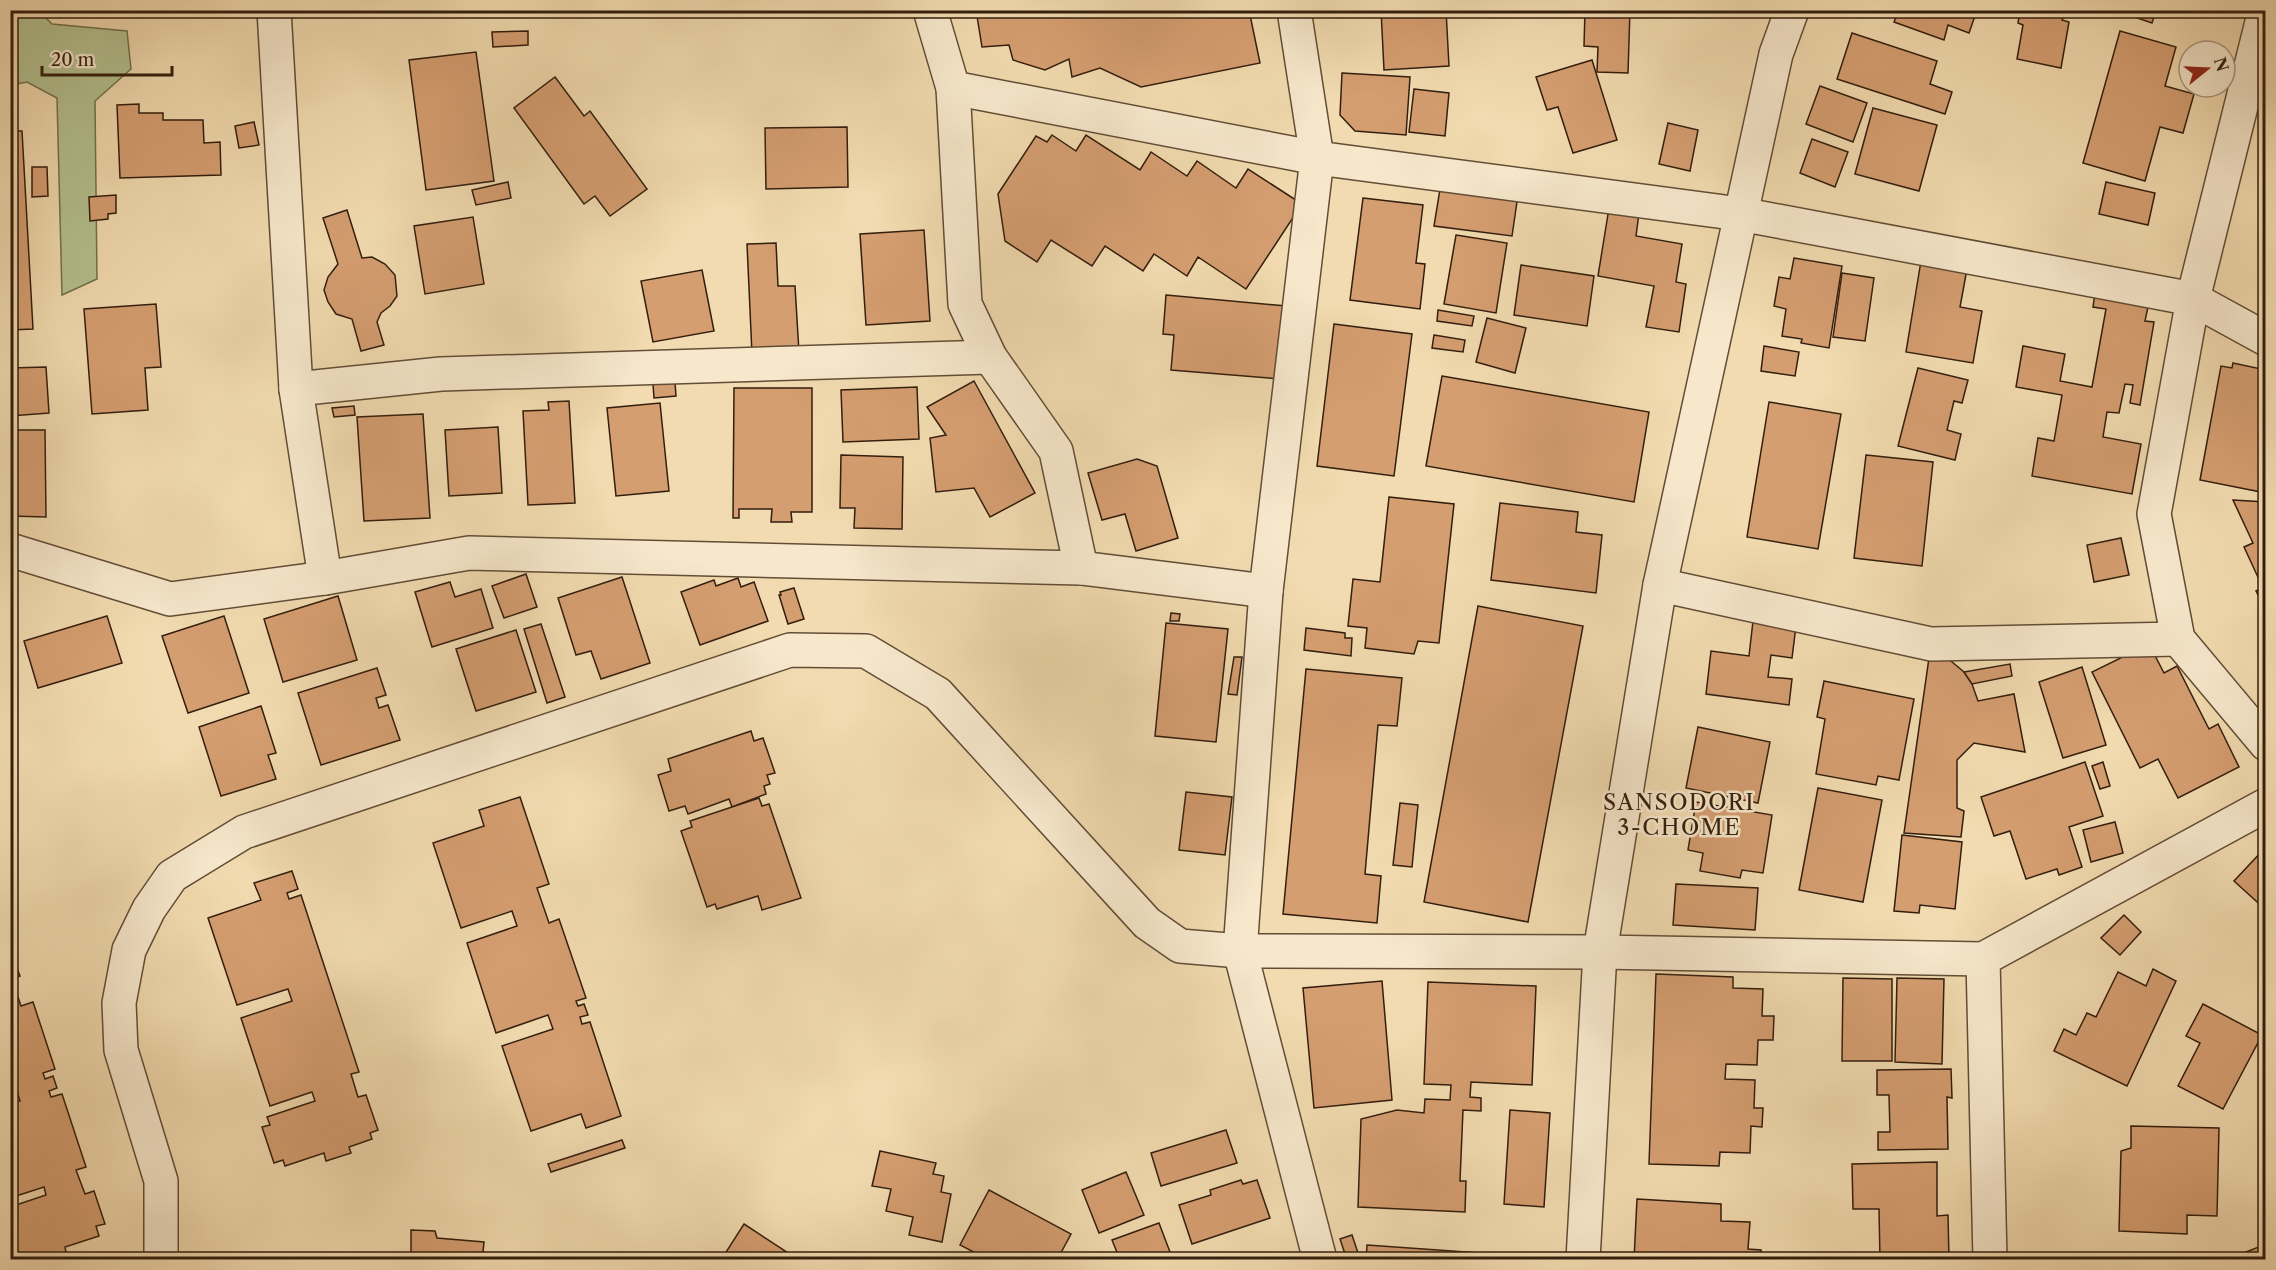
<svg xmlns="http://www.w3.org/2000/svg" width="2276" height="1270" viewBox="0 0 2276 1270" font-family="'Libre Caslon Text',serif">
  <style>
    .green { fill: #b4c190; stroke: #73704f; stroke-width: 1.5 }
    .building { fill: #d59e71; stroke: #321e0e; stroke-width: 1.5 }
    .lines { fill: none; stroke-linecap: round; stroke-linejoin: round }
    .minor-casing { stroke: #624d36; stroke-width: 36 }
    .minor { stroke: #f7e8cc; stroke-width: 33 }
    .labels { text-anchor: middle; stroke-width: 5; stroke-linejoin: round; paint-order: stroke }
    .neighbourhood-label { font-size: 22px; letter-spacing: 1.5px; fill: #321e0e; stroke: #f7e8cc }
  </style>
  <rect width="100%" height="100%" fill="#f2dbb0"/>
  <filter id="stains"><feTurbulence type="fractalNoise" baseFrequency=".00333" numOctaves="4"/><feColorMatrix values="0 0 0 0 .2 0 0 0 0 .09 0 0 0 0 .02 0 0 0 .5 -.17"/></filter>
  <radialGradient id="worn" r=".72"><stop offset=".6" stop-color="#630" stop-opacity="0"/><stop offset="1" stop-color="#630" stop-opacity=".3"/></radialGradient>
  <polygon class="green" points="11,11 39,11 52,24 127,31 131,69 95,101 97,279 62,295 57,98 27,82 11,85"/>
  <g class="building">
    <polygon points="976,10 1249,10 1260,63 1141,87 1100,68 1072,77 1069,59 1045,70 1013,60 1009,45 982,47"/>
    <polygon points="1381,10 1446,10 1449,66 1384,70"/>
    <polygon points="1585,10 1630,10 1628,73 1597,72 1598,47 1584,46"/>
    <polygon points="1894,10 1977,10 1969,33 1948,25 1944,40 1894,22 1898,12"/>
    <polygon points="2020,10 2067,10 2062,20 2069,22 2061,68 2017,59 2023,25 2018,23"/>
    <polygon points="2114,10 2156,10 2152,23"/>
    <polygon points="528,31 528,45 493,47 492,32"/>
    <polygon points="2120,31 2176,47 2165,86 2194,94 2183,133 2160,127 2145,181 2083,163"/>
    <polygon points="1852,33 1937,61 1930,84 1952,92 1945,114 1837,79"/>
    <polygon points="476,52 494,181 426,190 409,60"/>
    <polygon points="1592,60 1617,140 1573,153 1558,107 1547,110 1536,77"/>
    <polygon points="1342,73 1410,77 1406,135 1355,131 1340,115"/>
    <polygon points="555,77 584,116 590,111 647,189 610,216 595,196 584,204 514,108"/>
    <polygon points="1820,86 1867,103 1853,142 1806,124"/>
    <polygon points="1414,89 1449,93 1445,136 1409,132"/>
    <polygon points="139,104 139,113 163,113 163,120 203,120 204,143 220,142 221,175 120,178 117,105"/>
    <polygon points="1873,108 1937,125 1919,191 1855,174"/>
    <polygon points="254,122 259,145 239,148 235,126"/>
    <polygon points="1668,123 1698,130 1690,171 1659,164"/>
    <polygon points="847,127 848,187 766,189 765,128"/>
    <polygon points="10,131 22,131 33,329 10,330"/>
    <polygon points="1052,135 1076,151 1086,135 1140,170 1151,152 1187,176 1197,161 1236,188 1248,169 1302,204 1246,289 1198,257 1187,276 1154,254 1143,271 1105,246 1092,266 1051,240 1037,262 1005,241 998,194 1036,136 1047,142"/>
    <polygon points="1812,139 1848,152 1835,187 1800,173"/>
    <polygon points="32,167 47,167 48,196 32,197"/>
    <polygon points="508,182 511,198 476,205 472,190"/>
    <polygon points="2106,182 2155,193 2148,225 2099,214"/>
    <polygon points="1441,183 1518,195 1512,236 1434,226"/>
    <polygon points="116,195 116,213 108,214 108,219 90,221 89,197"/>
    <polygon points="1363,198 1423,205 1416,263 1425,264 1420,309 1350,300"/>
    <polygon points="1609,208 1639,213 1636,236 1682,244 1676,282 1686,284 1679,332 1646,327 1654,286 1598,276"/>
    <polygon points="347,210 362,258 372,257 385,264 395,275 397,296 390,306 381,313 377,322 384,345 361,351 352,319 336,314 328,302 324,290 328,277 338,264 323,218"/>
    <polygon points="473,217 484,284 425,294 414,226"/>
    <polygon points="924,230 930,321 866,325 860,234"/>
    <polygon points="1456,235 1507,243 1496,313 1444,304"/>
    <polygon points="776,243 778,286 795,286 799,352 752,354 747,244"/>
    <polygon points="1794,258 1842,266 1829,348 1801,343 1802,339 1782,336 1786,309 1774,306 1779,277 1790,279"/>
    <polygon points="1921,261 1967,269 1960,307 1982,311 1973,363 1906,352"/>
    <polygon points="1521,265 1594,276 1587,326 1514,315"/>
    <polygon points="702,270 714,331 653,342 641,281"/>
    <polygon points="1842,273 1874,278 1865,341 1833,337"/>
    <polygon points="2095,293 2149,302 2145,321 2154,322 2140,405 2130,403 2133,385 2125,384 2119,413 2107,412 2103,437 2141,444 2132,494 2032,476 2038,438 2054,441 2062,395 2016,387 2023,346 2065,354 2060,381 2092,387 2106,309 2093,307"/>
    <polygon points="1166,295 1286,306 1280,379 1171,370 1174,335 1163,334"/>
    <polygon points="156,304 161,367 145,368 148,410 92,414 84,309"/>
    <polygon points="1438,310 1474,316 1472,326 1437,321"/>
    <polygon points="1487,318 1526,328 1515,373 1476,362"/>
    <polygon points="1334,324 1412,334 1394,476 1317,466"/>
    <polygon points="1434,335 1465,340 1463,352 1432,348"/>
    <polygon points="1764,346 1799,352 1795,376 1761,371"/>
    <polygon points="2233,363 2266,370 2266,493 2200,480 2221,366 2232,368"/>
    <polygon points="46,367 49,413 10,416 10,368"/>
    <polygon points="1918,368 1968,380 1962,403 1954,401 1947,430 1961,434 1955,460 1898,446"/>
    <polygon points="1442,376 1649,412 1634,502 1426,466"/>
    <polygon points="974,381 1035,493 990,517 974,488 936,492 930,438 946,435 927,407"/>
    <polygon points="675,382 676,396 654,398 653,384"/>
    <polygon points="917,387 919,439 843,442 841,390"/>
    <polygon points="734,388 812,388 812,512 791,512 792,522 771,522 772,509 739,509 739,518 733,518"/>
    <polygon points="569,401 575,503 528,505 523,411 549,410 548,402"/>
    <polygon points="1769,402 1841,414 1818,549 1747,537"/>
    <polygon points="660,403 669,491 616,496 607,408"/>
    <polygon points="354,406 355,415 334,417 332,408"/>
    <polygon points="423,414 430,518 364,521 357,417"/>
    <polygon points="498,427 502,493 449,496 445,430"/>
    <polygon points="10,430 45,430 46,517 10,516"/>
    <polygon points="841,455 903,457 902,529 854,528 855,508 840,508"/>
    <polygon points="1866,455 1933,462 1922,566 1854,558"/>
    <polygon points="1137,459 1157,466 1178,538 1136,551 1125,514 1102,520 1088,473"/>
    <polygon points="1389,497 1454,504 1439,643 1418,641 1414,654 1365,648 1367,628 1348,626 1353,579 1380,582"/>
    <polygon points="2233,500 2266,502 2266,611 2256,591 2263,588 2244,547 2253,543"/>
    <polygon points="1500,503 1578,512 1576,532 1602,535 1596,593 1491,580"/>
    <polygon points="2121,538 2129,575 2094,582 2087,545"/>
    <polygon points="526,574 537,607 504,618 492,586"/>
    <polygon points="622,577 650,663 601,679 591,651 576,655 558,598"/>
    <polygon points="738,578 741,587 754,582 768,621 700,645 681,592 714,580 716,586"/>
    <polygon points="450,582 455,597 481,589 493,628 432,647 415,592"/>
    <polygon points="794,588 804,619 788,624 779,595 781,595 780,592"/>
    <polygon points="338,596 357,660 283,682 264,619"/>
    <polygon points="1478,606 1583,626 1528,922 1424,902"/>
    <polygon points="1171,613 1180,614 1179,621 1170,621"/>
    <polygon points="107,616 122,663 38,688 24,641"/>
    <polygon points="224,616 249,693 188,713 162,636"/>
    <polygon points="1753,621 1796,626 1792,658 1771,655 1768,677 1792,679 1789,705 1706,694 1711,651 1749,656"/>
    <polygon points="1166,623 1228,629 1216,742 1155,736"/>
    <polygon points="541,624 565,697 547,703 524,629"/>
    <polygon points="1306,628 1345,633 1345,638 1352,638 1351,656 1304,650"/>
    <polygon points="516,630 536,692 476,711 456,649"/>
    <polygon points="2149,644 2164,673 2177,666 2209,729 2218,724 2239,767 2178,798 2158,759 2140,768 2092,672"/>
    <polygon points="1945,656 1964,672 1972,684 1978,701 2014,694 2025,752 1974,743 1957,760 1957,808 1964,811 1961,837 1904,833 1929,658"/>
    <polygon points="1234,657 1242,657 1237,695 1228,694"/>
    <polygon points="2010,664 2012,676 1972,684 1964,672"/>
    <polygon points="2082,667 2106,745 2063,758 2039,682"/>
    <polygon points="377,668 386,695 376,698 379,708 388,705 400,740 321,765 298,693"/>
    <polygon points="1306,669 1402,678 1397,726 1378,725 1365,874 1381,876 1377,923 1283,914"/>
    <polygon points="1824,681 1914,699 1899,780 1878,776 1876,785 1816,774 1825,719 1817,717"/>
    <polygon points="261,706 276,753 268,755 276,779 221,796 199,727"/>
    <polygon points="1698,727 1770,742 1758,803 1686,788"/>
    <polygon points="751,731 754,741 763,738 775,773 767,775 770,784 764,786 766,794 732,807 729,799 688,814 685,806 669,811 658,775 671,771 668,759"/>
    <polygon points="2085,762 2103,816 2069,827 2082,867 2059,875 2057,869 2026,879 2010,831 1994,836 1981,797"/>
    <polygon points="2103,762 2110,786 2100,789 2092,766"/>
    <polygon points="1818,788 1882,800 1863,902 1799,890"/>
    <polygon points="1186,792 1232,797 1225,855 1179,850"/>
    <polygon points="520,797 549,884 537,888 549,923 559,919 586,998 576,1001 578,1006 584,1004 588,1015 580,1017 582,1024 590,1022 621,1116 586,1128 581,1114 531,1131 502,1046 553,1029 548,1015 496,1033 467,943 517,926 512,911 461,928 433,843 484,826 479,810"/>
    <polygon points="759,798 762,806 769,804 801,898 762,910 758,896 717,909 715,904 707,907 681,831 692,827 690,821"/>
    <polygon points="1696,802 1772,815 1763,873 1742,870 1740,878 1700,871 1703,853 1688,850"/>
    <polygon points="1400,803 1418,805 1412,867 1393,865"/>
    <polygon points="2115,822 2123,853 2091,862 2083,830"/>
    <polygon points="1902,835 1962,842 1955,909 1920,905 1919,913 1894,911"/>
    <polygon points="2266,847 2266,910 2234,881"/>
    <polygon points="292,871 298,889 287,893 289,899 301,895 359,1072 351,1074 358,1097 366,1095 378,1130 370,1133 372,1139 349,1147 351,1153 326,1161 324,1153 285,1166 283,1160 274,1163 262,1127 270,1125 267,1117 315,1101 312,1092 270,1106 241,1018 292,1001 288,989 237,1005 208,918 261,900 254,883"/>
    <polygon points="1676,884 1758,888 1755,930 1673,925"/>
    <polygon points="2124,915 2141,932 2120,955 2101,938"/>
    <polygon points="10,949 20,976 12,979 21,1006 33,1002 55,1069 43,1073 45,1079 53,1076 57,1088 49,1091 51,1097 62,1094 86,1167 76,1170 85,1194 94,1191 105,1224 96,1226 99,1236 65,1247 66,1252 43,1260 10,1260 10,1207 46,1195 44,1187 10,1198 10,1104 20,1101 16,1088 10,1090"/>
    <polygon points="2153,969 2176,981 2127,1086 2054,1051 2064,1029 2076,1035 2087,1013 2096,1017 2118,972 2146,986"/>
    <polygon points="1656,974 1733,977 1733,988 1763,989 1762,1016 1774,1016 1773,1040 1758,1040 1757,1065 1726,1064 1725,1079 1755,1080 1754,1108 1763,1108 1762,1127 1751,1126 1750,1153 1720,1152 1719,1166 1649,1164"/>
    <polygon points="1843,978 1892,979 1892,1061 1842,1061"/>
    <polygon points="1897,978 1944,979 1942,1064 1895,1062"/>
    <polygon points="1382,981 1392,1100 1314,1108 1303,988"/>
    <polygon points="1428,982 1536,986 1532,1085 1471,1082 1470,1097 1481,1098 1481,1111 1463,1110 1460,1181 1466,1181 1465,1212 1358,1207 1361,1119 1397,1110 1424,1113 1425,1099 1450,1100 1451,1085 1424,1084"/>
    <polygon points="2203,1004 2262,1035 2223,1109 2178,1086 2200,1043 2186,1036"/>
    <polygon points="1951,1069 1952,1098 1947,1097 1948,1149 1878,1150 1878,1132 1890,1132 1889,1095 1877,1095 1877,1070"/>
    <polygon points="1510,1110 1550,1113 1544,1207 1504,1204"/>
    <polygon points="2131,1126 2219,1128 2217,1216 2187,1215 2187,1234 2119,1231 2121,1151 2131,1148"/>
    <polygon points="1226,1130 1237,1163 1161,1186 1151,1153"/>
    <polygon points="622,1140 625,1148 551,1172 548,1164"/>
    <polygon points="880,1151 936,1163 933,1174 944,1176 941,1192 951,1194 942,1242 909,1235 913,1217 886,1211 891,1189 872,1186"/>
    <polygon points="1937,1162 1937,1216 1948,1215 1949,1260 1880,1260 1879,1209 1853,1209 1852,1164"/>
    <polygon points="1126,1172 1144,1215 1099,1233 1082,1190"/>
    <polygon points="1241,1180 1243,1184 1257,1180 1270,1218 1192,1244 1179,1205 1211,1195 1210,1190"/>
    <polygon points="989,1190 1071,1234 1057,1260 989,1260 960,1245"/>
    <polygon points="1637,1199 1721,1204 1721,1221 1750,1222 1748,1249 1761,1250 1761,1260 1634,1260"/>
    <polygon points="1159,1223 1173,1260 1120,1260 1112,1240"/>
    <polygon points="744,1224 799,1260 721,1260"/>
    <polygon points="411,1230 435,1231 437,1238 484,1242 483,1252 499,1260 411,1260"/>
    <polygon points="1352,1235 1359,1256 1347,1260 1340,1239"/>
    <polygon points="2266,1244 2266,1260 2232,1260 2231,1258"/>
    <polygon points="1367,1245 1508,1255 1508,1260 1366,1260"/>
  </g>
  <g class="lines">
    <g class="minor-casing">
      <g id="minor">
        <polyline points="274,10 296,389 325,578"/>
        <polyline points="930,10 953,88 965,304 990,357 1056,451 1081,568 1266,591"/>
        <polyline points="1294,10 1317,158 1266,591 1240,951 1320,1260"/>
        <polyline points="2265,10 2193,299 2154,514 2178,639 2266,744"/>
        <polyline points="953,88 1317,158 1740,214 2193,299 2266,339"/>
        <polyline points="296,389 441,374 990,357"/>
        <polyline points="10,550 170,599 325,578 469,553 1081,568"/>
        <polyline points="1660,585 1931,644 2178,639"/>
        <polyline points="161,1260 161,1181 121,1050 119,1003 129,950 149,909 172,876 244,832 790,650 866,651 938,694 1147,923 1180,946 1240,951 1600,952 1983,959"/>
        <polyline points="1583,1260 1600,952 1660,585 1776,54 1792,10"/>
        <polyline points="1990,1260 1983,959 2266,805"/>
      </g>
    </g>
    <use href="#minor" class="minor"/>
  </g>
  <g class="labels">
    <g class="neighbourhood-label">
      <text x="1679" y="810">SANSODORI<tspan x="1679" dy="25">3-CHOME</tspan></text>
    </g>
  </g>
  <rect width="2276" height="1270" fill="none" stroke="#f2dbb0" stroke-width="36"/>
  <rect x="12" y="12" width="2252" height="1246" fill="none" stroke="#321e0e" stroke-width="3"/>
  <rect x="18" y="18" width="2240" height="1234" fill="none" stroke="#321e0e" stroke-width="1.5"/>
  <g transform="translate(2207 69) rotate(72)"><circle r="28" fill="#f7e8cc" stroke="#a89780" stroke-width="1.5"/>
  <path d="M0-4.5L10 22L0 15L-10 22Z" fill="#8f2418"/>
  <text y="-9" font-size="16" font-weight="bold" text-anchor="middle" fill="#321e0e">N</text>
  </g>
  <path d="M42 66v9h130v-9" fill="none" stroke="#321e0e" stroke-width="3"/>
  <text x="51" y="66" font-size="18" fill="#321e0e" stroke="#f7e8cc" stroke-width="4.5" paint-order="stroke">20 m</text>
  <rect width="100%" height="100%" filter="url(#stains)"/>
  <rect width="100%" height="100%" fill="url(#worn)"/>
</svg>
